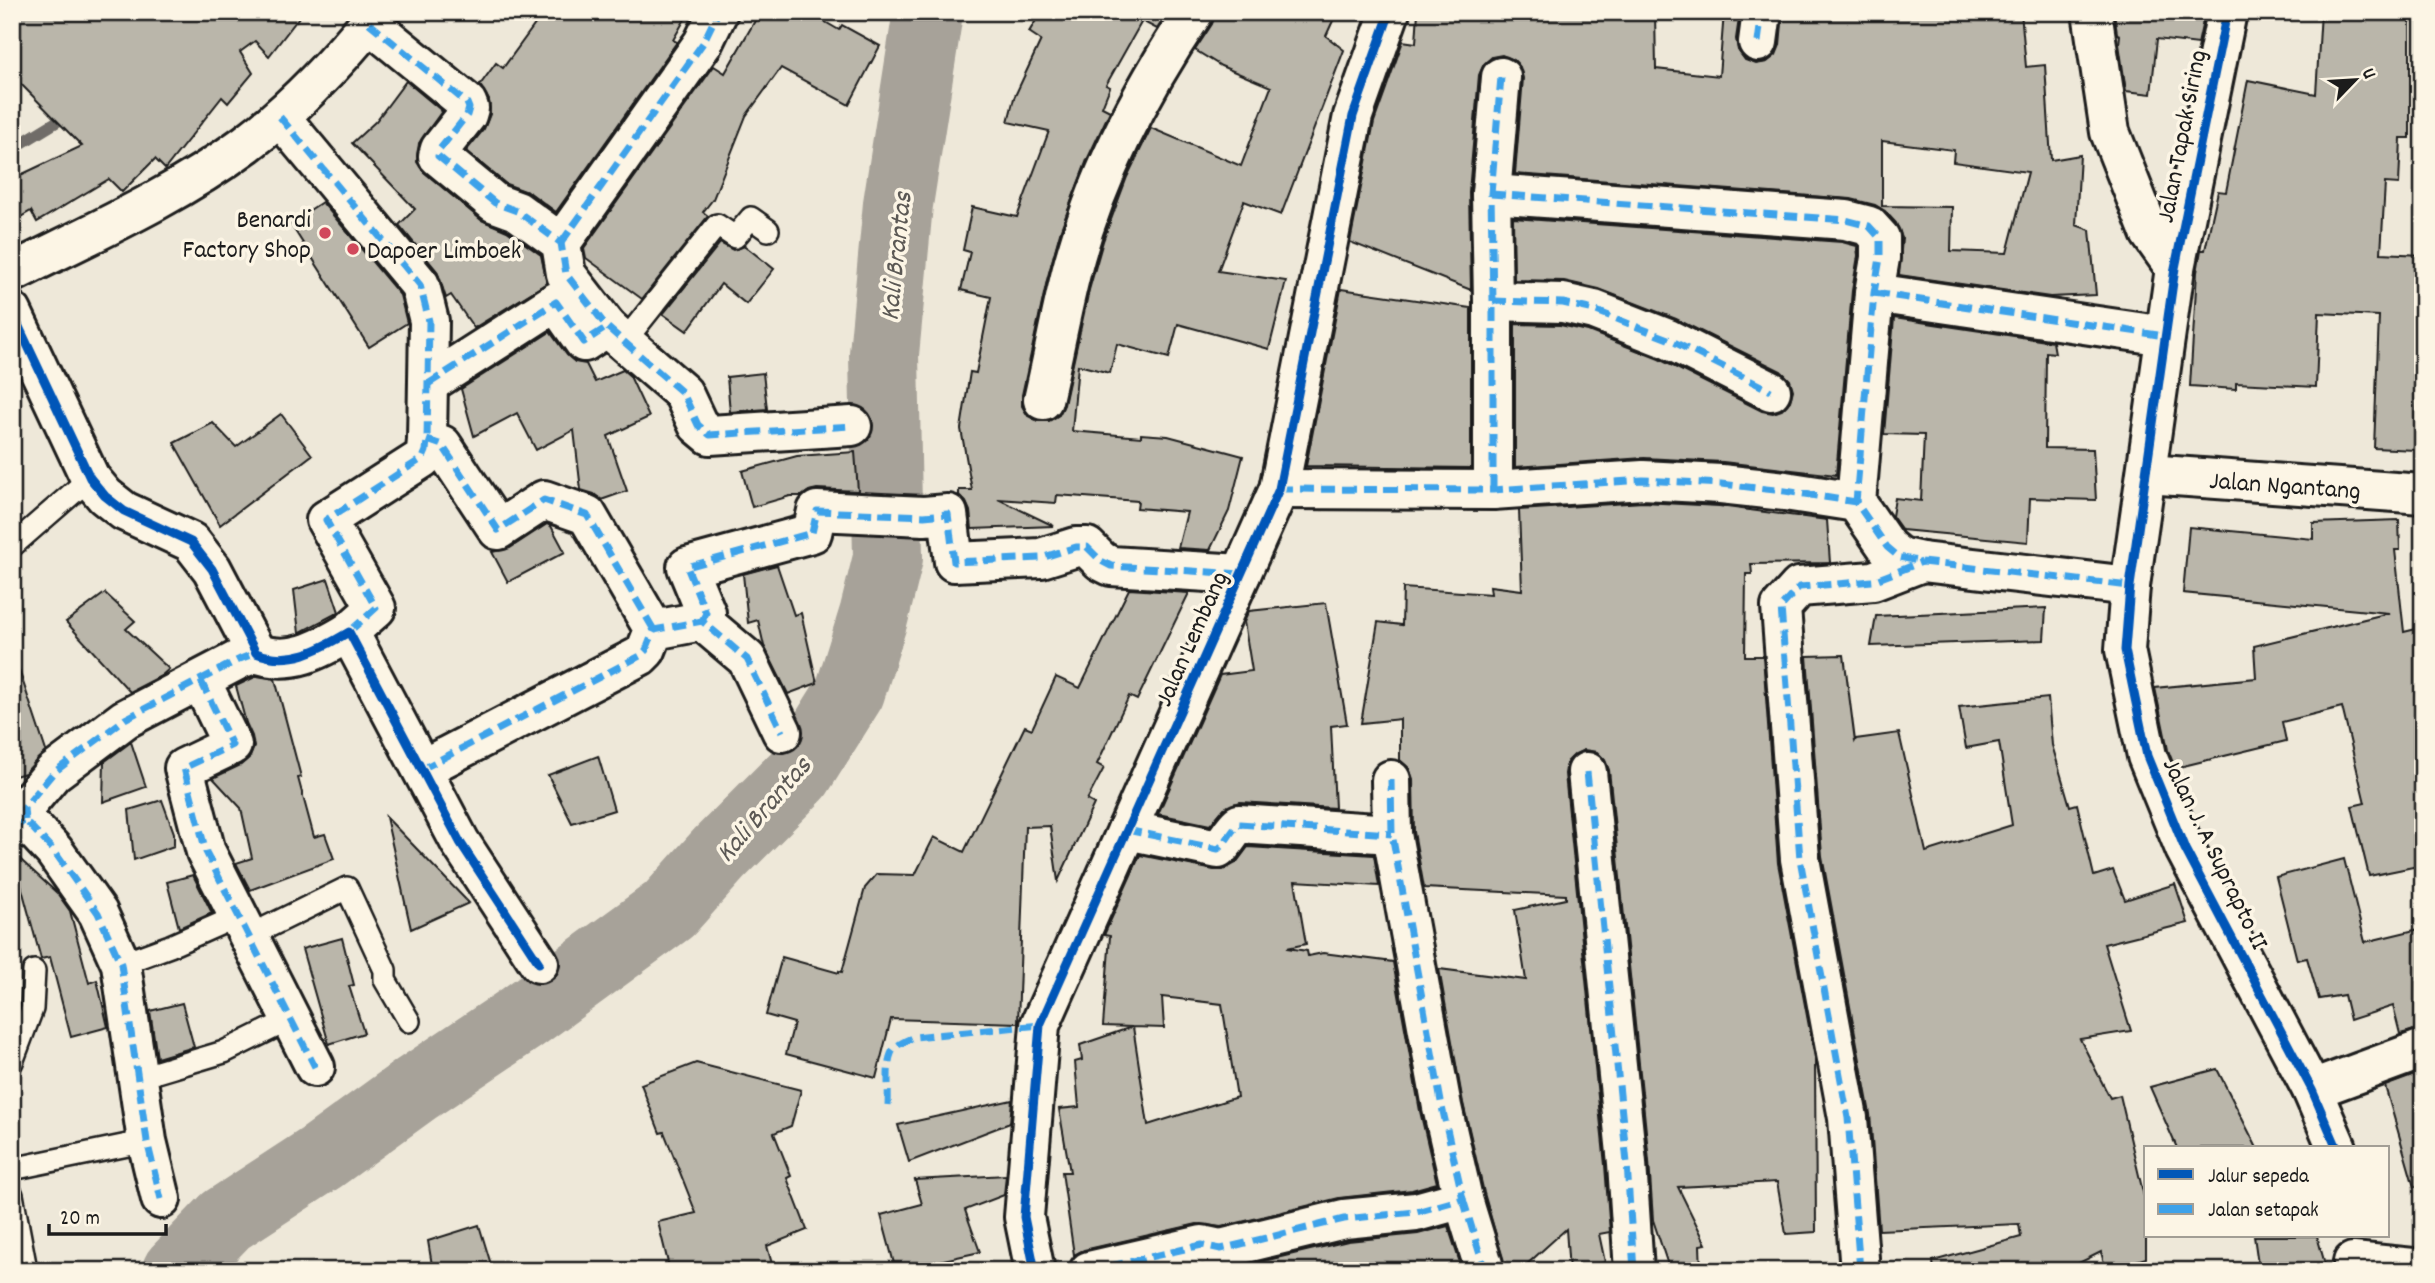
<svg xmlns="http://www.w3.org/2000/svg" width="2435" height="1283" viewBox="0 0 2435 1283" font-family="Dekko,sans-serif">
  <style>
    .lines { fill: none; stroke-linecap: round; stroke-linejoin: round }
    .stream { stroke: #6f6c67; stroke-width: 12 }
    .river { stroke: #a7a299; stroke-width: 70 }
    .building { fill: #bab6aa; stroke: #1c1c1c; stroke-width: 2; fill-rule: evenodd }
    .lane-casing { stroke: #1c1c1c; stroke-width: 26 }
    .street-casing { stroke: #1c1c1c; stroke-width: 44 }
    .primary-casing { stroke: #1c1c1c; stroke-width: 44 }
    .lane { stroke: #fcf5e5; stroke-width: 21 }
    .street { stroke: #fcf5e5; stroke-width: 38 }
    .primary { stroke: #fcf5e5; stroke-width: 38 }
    .quiet { stroke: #3da2ea; stroke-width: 7; stroke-dasharray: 14 7; stroke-linecap: butt }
    .cycleway-casing { stroke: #fcf5e5; stroke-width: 13 }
    .cycleway { stroke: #0057b8; stroke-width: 9 }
    .poi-dot { fill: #d1495b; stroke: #fcf5e5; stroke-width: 2.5 }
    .labels { text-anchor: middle; stroke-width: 7; stroke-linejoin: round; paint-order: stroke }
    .street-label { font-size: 26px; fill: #1c1c1c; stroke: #fcf5e5 }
    .poi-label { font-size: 26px; fill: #1c1c1c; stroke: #fcf5e5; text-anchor: end }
    .water-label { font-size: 28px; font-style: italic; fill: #5b5854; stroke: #fcf5e5 }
  </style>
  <rect width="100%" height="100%" fill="#eee8d9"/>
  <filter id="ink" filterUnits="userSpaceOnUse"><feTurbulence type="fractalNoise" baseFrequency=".0143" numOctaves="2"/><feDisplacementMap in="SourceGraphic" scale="14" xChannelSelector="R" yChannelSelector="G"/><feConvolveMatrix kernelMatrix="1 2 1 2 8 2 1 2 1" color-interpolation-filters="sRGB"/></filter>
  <g filter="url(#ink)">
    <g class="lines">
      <polyline class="stream" points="12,149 71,113"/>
      <polyline class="river" points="177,1271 226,1220 321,1158 416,1089 520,1019 669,910 719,854 798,775 850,692 874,615 888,558 884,354 898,204 928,12"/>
    </g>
    <g class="building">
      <polygon points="12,12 303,12 269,56 255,41 240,52 253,73 228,103 222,97 165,169 155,159 122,192 109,179 37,222 31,211 12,222 12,179 82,146 12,75"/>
      <polygon points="544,12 689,12 673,40 677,42 556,212 530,193 506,184 466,151 484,129 490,114 489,100 480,85 496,63 503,68"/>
      <polygon points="760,12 808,12 839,30 842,25 880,46 849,105 781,68 746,116 713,199 703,212 708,216 642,299 586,258 584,248 714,66 725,73"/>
      <polygon points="1041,12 1168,12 1157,29 1142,21 1106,85 1110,87 1102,107 1110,111 1087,160 1061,229 1047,280 1022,395 1022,406 1028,416 1039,421 1049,421 1059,415 1064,405 1089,290 1103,241 1127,177 1151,128 1241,166 1271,87 1221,66 1195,50 1212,24 1216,12 1337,12 1326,36 1344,50 1281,215 1244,201 1218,271 1286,281 1269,349 1178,324 1169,358 1117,344 1110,373 1078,365 1072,431 1141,437 1141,434 1168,436 1243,456 1229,511 1210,550 1178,548 1187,512 1137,508 1138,501 1057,495 1056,503 998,499 1054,526 972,529 970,511 966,502 959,495 959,490 972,490 961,429 970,372 976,373 991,297 961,290 970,252 963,250 972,207 1017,217 1049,131 1008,122 1014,98 1041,40 1029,32"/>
      <path d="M 1418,12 L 1655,12 L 1656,69 L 1719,76 L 1724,12 L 1740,12 L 1736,39 L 1738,50 L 1745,60 L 1756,64 L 1767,62 L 1776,55 L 1780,45 L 1783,12 L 2021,12 L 2026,67 L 2045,65 L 2051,160 L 2080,155 L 2076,225 L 2090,230 L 2096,295 L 2050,297 L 1899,275 L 1902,238 L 1896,223 L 1885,211 L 1875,205 L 1851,199 L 1515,174 L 1523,78 L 1520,67 L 1514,60 L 1502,55 L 1492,57 L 1484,64 L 1479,75 L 1469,192 L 1471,290 L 1350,242 L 1374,122 L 1403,41 L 1416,43 ZM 1882,141 L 1954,150 L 1953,162 L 2028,172 L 2007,253 L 1951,251 L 1952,207 L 1882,206 Z"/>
      <polygon points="2114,12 2205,12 2198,44 2157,39 2151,94 2126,91 2119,44 2120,35 2117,34"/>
      <polygon points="2321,12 2410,12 2410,138 2401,138 2399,184 2385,183 2381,253 2423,255 2415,450 2374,448 2379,316 2319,313 2316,387 2236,383 2236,389 2190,386 2197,272 2201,250 2205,250 2218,191 2226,192 2248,80 2316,94"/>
      <polygon points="406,81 442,111 419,143 417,162 424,172 481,220 507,231 541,255 547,283 474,328 451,295 446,298 437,271 399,225 415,209 352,143 376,121"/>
      <polygon points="322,202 400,295 407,323 369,347 290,223"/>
      <polygon points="1513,218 1842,242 1857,246 1858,256 1852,291 1836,475 1723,462 1644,458 1515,467 1515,324 1560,325 1588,331 1659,359 1762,411 1773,413 1782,410 1790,401 1793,390 1790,380 1781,371 1676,319 1599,289 1564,281 1514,280"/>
      <polygon points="720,243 733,250 745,246 774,269 746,304 721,284 687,331 663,314"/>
      <polygon points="1341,289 1471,308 1471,468 1306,466"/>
      <polygon points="1894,318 2053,342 2055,353 2046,352 2045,448 2093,449 2096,500 2030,498 2028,542 1902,530 1892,516 1895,498 1921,501 1924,435 1884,434"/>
      <polygon points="550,332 567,355 575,362 586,364 595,382 623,370 630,376 649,417 608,436 627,491 601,500 594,494 581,490 574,430 536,450 517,413 474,436 461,389"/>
      <polygon points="763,373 767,409 730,412 727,377"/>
      <polygon points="281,414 312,455 220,525 174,443 213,423 236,447"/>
      <polygon points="855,452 858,491 817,489 809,491 802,496 790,496 752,507 742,471 797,456"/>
      <polygon points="1643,502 1719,506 1827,520 1830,563 1751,564 1752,574 1746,574 1745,656 1763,656 1778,863 1815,1058 1816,1232 1786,1234 1777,1182 1678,1187 1706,1244 1700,1245 1701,1271 1670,1271 1653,1220 1649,1161 1609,770 1605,760 1597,752 1584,750 1575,754 1567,762 1565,774 1605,1165 1610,1232 1599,1234 1605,1262 1580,1271 1569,1271 1566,1229 1525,1266 1506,1270 1484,1193 1463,1103 1439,969 1526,980 1515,910 1566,899 1566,895 1424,888 1414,832 1413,779 1409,768 1400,760 1400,719 1361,723 1378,622 1402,625 1403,588 1491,594 1490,586 1522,590 1519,510"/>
      <polygon points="2399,520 2400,550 2395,550 2404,632 2416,629 2423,655 2423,865 2369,876 2352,806 2365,803 2342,707 2282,722 2286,741 2175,768 2168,750 2155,688 2256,678 2254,646 2389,613 2183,593 2189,527 2313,539 2313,523"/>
      <polygon points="547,524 551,526 565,552 508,582 492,552 510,548"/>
      <polygon points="777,565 794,615 801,613 817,683 788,694 764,646 758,620 748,623 743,574"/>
      <polygon points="328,579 339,612 299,633 294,590"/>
      <polygon points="1129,589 1189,593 1137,700 1129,696 1097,764 1104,768 1087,800 1094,804 1058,881 1050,826 1025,827 1018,1023 891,1019 876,1078 786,1054 794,1023 766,1015 782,957 839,973 839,971 842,972 865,888 877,874 915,875 934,837 964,852 1025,726 1032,729 1056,677 1080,688"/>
      <polygon points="105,593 135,621 126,629 169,669 161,676 130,692 66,622"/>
      <polygon points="1326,603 1347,724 1331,726 1335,808 1240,802 1224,808 1210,825 1158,814 1220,675 1252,671 1244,622 1249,611"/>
      <polygon points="2046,608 2044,640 1871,646 1876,616"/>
      <polygon points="1844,655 1855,741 1856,739 1899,733 1926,852 2012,825 1999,742 1966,748 1959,707 2048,698 2052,745 2070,806 2077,804 2094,876 2113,870 2125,900 2175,884 2188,923 2104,944 2131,1031 2080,1039 2110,1098 2120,1095 2146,1205 2146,1258 2106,1270 2101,1252 2063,1271 1934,1271 1933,1261 2021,1237 2019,1224 1879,1230 1870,1114 1822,856 1807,656"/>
      <polygon points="18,667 46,751 25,773 12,777 12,668"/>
      <polygon points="257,676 275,679 301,777 298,778 314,837 325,834 334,859 250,890 236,863 252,858 241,808 213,778 241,765 250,757 254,747 252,736 246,723 236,686"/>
      <polygon points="131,742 146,787 103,802 104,762"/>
      <polygon points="598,756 614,810 572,823 548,775"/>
      <polygon points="162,800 174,833 174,846 134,860 129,810"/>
      <polygon points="386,817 469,903 411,929"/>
      <path d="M 1248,847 L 1374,855 L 1379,886 L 1295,881 L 1306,944 L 1287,948 L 1307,951 L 1308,956 L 1323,953 L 1393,962 L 1420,1111 L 1437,1183 L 1412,1190 L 1339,1198 L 1221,1227 L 1197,1224 L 1084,1250 L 1074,1255 L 1062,1172 L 1070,1172 L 1059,1109 L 1079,1107 L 1075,1062 L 1082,1060 L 1080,1045 L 1132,1027 L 1103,1026 L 1110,936 L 1104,935 L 1140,855 L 1214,870 L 1223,870 L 1236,863 ZM 1162,997 L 1222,1004 L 1237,1097 L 1148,1125 L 1133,1027 L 1164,1028 Z"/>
      <polygon points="12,852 57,893 70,911 89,983 97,980 108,1027 71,1037 50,957 41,959"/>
      <polygon points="2344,859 2365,942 2423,928 2423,1028 2400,1034 2393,1006 2350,1020 2344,995 2319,999 2307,958 2297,960 2276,877"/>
      <polygon points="193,875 212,913 179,928 167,882"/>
      <polygon points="342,938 354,985 349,986 364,1033 329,1044 302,949"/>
      <polygon points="182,1003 194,1047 157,1058 150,1011"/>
      <polygon points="696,1063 801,1090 791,1126 774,1133 791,1176 787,1178 807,1230 767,1246 774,1271 670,1271 658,1222 696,1213 664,1132 660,1133 641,1084"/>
      <polygon points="2217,1069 2257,1148 2177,1148 2150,1087"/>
      <polygon points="2423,1072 2423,1185 2414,1187 2385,1086"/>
      <polygon points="1012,1100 1010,1123 909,1162 898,1125"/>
      <polygon points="1006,1175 1004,1195 965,1210 980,1252 934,1262 934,1264 909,1271 896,1271 881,1215 922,1204 915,1180"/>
      <polygon points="479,1225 493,1271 433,1271 428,1241"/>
      <polygon points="1448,1226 1461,1266 1433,1271 1188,1271 1202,1267 1226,1270 1348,1241 1418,1234"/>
      <polygon points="2254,1236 2317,1236 2327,1271 2259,1271"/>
    </g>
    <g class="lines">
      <g class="lane-casing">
        <g id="lane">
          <polyline points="624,342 717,225 735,237 751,218 768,230"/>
          <polyline points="12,546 90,478"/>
          <polyline points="249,936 347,888 385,970 385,980 409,1021"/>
          <polyline points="121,964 170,946 238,916"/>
          <polyline points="12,1062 32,1009 34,971"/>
          <polyline points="137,1078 224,1052 291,1019"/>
          <polyline points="12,1169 147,1141"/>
          <polyline points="12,1195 25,1264"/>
        </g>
      </g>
      <g class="street-casing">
        <g id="street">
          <polyline points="2092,12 2110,132 2150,233 2175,268"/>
          <polyline points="2227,12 2175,268 2130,586 2125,650 2147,756 2185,849 2312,1090 2337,1148"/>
          <polyline points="369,23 467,103 469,108 467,115 440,149 438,156 495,203 517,211 561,243 566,274 607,327 683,393 698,425 710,435 852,426"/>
          <polyline points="1758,42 1762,12"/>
          <polyline points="280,117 420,285 429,321 427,440 426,451 423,458 326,520 376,608 349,632"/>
          <polyline points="1491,194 1846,220 1869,226 1880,238 1880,258 1874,293 1856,502"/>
          <polyline points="561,243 703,43 718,12"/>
          <polyline points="1874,293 2165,336"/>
          <polyline points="1493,301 1563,303 1594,310 1668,339 1771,391"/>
          <path d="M 12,312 L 90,478 L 105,496 L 124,511 L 191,542 L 212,569 L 256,653 C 290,666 319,650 349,632 L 460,842 L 539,963"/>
          <polyline points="428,384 556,302 584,342 607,327"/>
          <path d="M 1043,400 C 1053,357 1061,312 1072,269 C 1096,177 1141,91 1194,12"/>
          <polyline points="427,440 442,445 498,530 544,500 587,515 654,630"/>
          <polyline points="2147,474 2423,494"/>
          <polyline points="1279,489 1493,490 1643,480 1721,484 1785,491 1856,502 1887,547 1899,557 1922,562 2130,586"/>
          <polyline points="1493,490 1493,301 1491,194 1501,77"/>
          <polyline points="702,621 706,613 687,567 812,533 817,511 924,516 948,514 954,562 1041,558 1076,547 1087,547 1101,561 1111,566 1241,574"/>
          <polyline points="201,681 232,745 184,768 206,852 315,1067"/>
          <polyline points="422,769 640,656 646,650 654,630 702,621 747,659 782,732"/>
          <polyline points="1587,772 1627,1163 1634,1271"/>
          <polyline points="25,820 24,808 53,773 125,719 240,659 256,653"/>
          <polyline points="12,830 25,820 54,851 98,913 121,964 147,1141 161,1199"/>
          <path d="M 1127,830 L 1218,849 C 1227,842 1230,832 1239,824 L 1392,834"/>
          <polyline points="2312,1090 2423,1049"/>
          <polyline points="1463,1199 1485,1271"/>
          <polyline points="2353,1262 2423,1269"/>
          <polyline points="1035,1271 1024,1217 1040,1025 1279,489 1353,116 1390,12"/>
          <polyline points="1089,1271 1202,1245 1221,1249 1344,1219 1416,1212 1463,1199 1442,1107 1392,834 1391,780"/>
          <polyline points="1860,1271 1848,1118 1800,859 1781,607 1799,587 1873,581 1922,562"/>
        </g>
      </g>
      <g class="primary-casing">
        <path id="primary" d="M 12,273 C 92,233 174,197 246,144 C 296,107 339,60 378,12"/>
      </g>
      <use href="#lane" class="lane"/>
      <use href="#street" class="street"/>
      <use href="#primary" class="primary"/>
      <g class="quiet">
        <polyline points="369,23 467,103 469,108 467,115 440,149 438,156 495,203 517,211 561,243 566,274 607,327 683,393 698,425 710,435 852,426"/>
        <polyline points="1758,42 1762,12"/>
        <polyline points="280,117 420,285 429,321 427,440 426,451 423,458 326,520 376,608 349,632"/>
        <polyline points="1491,194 1846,220 1869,226 1880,238 1880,258 1874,293 1856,502"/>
        <polyline points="561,243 703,43 718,12"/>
        <polyline points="1874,293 2165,336"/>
        <polyline points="1493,301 1563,303 1594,310 1668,339 1771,391"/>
        <polyline points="428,384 556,302 584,342 607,327"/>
        <polyline points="427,440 442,445 498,530 544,500 587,515 654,630"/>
        <polyline points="1279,489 1493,490 1643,480 1721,484 1785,491 1856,502 1887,547 1899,557 1922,562 2130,586"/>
        <polyline points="1493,490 1493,301 1491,194 1501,77"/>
        <polyline points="702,621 706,613 687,567 812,533 817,511 924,516 948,514 954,562 1041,558 1076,547 1087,547 1101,561 1111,566 1241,574"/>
        <polyline points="201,681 232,745 184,768 206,852 315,1067"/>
        <polyline points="422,769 640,656 646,650 654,630 702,621 747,659 782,732"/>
        <polyline points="1587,772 1627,1163 1634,1271"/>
        <polyline points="25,820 24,808 53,773 125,719 240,659 256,653"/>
        <polyline points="12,830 25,820 54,851 98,913 121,964 147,1141 161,1199"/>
        <path d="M 1127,830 L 1218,849 C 1227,842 1230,832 1239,824 L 1392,834"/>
        <path d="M 888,1105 C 889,1092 886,1065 891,1054 C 894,1045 906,1041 914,1037 L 1040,1025"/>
        <polyline points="1463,1199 1485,1271"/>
        <polyline points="1089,1271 1202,1245 1221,1249 1344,1219 1416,1212 1463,1199 1442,1107 1392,834 1391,780"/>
        <polyline points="1860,1271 1848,1118 1800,859 1781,607 1799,587 1873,581 1922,562"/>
      </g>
      <g class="cycleway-casing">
        <g id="cycleway">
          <polyline points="2227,12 2175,268 2130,586 2125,650 2147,756 2185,849 2312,1090 2337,1148"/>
          <path d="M 12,312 L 90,478 L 105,496 L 124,511 L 191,542 L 212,569 L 256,653 C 290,666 319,650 349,632 L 460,842 L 539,963"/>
          <polyline points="1035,1271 1024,1217 1040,1025 1279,489 1353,116 1390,12"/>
        </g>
      </g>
      <use href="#cycleway" class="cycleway"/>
    </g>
  </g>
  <g class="poi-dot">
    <circle cx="325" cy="233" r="7"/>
    <circle cx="353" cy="249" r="7"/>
  </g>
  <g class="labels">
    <g class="street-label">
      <text transform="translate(2180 136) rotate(-79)" y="9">Jalan Tapak Siring</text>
      <text transform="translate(2285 484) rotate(4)" y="9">Jalan Ngantang</text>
      <text transform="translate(1190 638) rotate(-66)" y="9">Jalan Lembang</text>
      <text transform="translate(2217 853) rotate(64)" y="9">Jalan J. A Suprapto II</text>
    </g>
    <g class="poi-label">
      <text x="311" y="227">Benardi<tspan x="311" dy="30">Factory Shop</tspan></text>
      <text x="367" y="258" text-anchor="start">Dapoer Limboek</text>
    </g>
    <g class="water-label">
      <text transform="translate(894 256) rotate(-84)" y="10">Kali Brantas</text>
      <text transform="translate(762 808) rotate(-49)" y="10">Kali Brantas</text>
    </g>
  </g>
  <rect width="2435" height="1283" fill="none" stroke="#fcf5e5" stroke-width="42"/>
  <rect x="21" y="21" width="2393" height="1241" fill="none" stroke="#1c1c1c" stroke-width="2.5" filter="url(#ink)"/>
  <rect x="2144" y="1146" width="245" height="91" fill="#fcf5e5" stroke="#a29e95" stroke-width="2"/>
  <rect x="2158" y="1169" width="35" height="10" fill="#0057b8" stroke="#a29e95" stroke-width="2"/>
  <text x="2208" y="1182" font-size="21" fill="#1c1c1c">Jalur sepeda</text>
  <rect x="2158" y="1204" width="35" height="10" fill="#3da2ea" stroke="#a29e95" stroke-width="2"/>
  <text x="2208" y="1216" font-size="21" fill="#1c1c1c">Jalan setapak</text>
  <g transform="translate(2355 80) rotate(65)" stroke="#fcf5e5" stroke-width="5" paint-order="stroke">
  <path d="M0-5L12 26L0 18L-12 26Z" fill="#1c1c1c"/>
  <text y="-10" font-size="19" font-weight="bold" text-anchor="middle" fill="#1c1c1c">U</text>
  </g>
  <path d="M49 1224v10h117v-10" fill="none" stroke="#1c1c1c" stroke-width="3.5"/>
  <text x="60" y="1224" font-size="21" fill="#1c1c1c" stroke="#fcf5e5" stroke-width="5" paint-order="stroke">20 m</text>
</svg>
